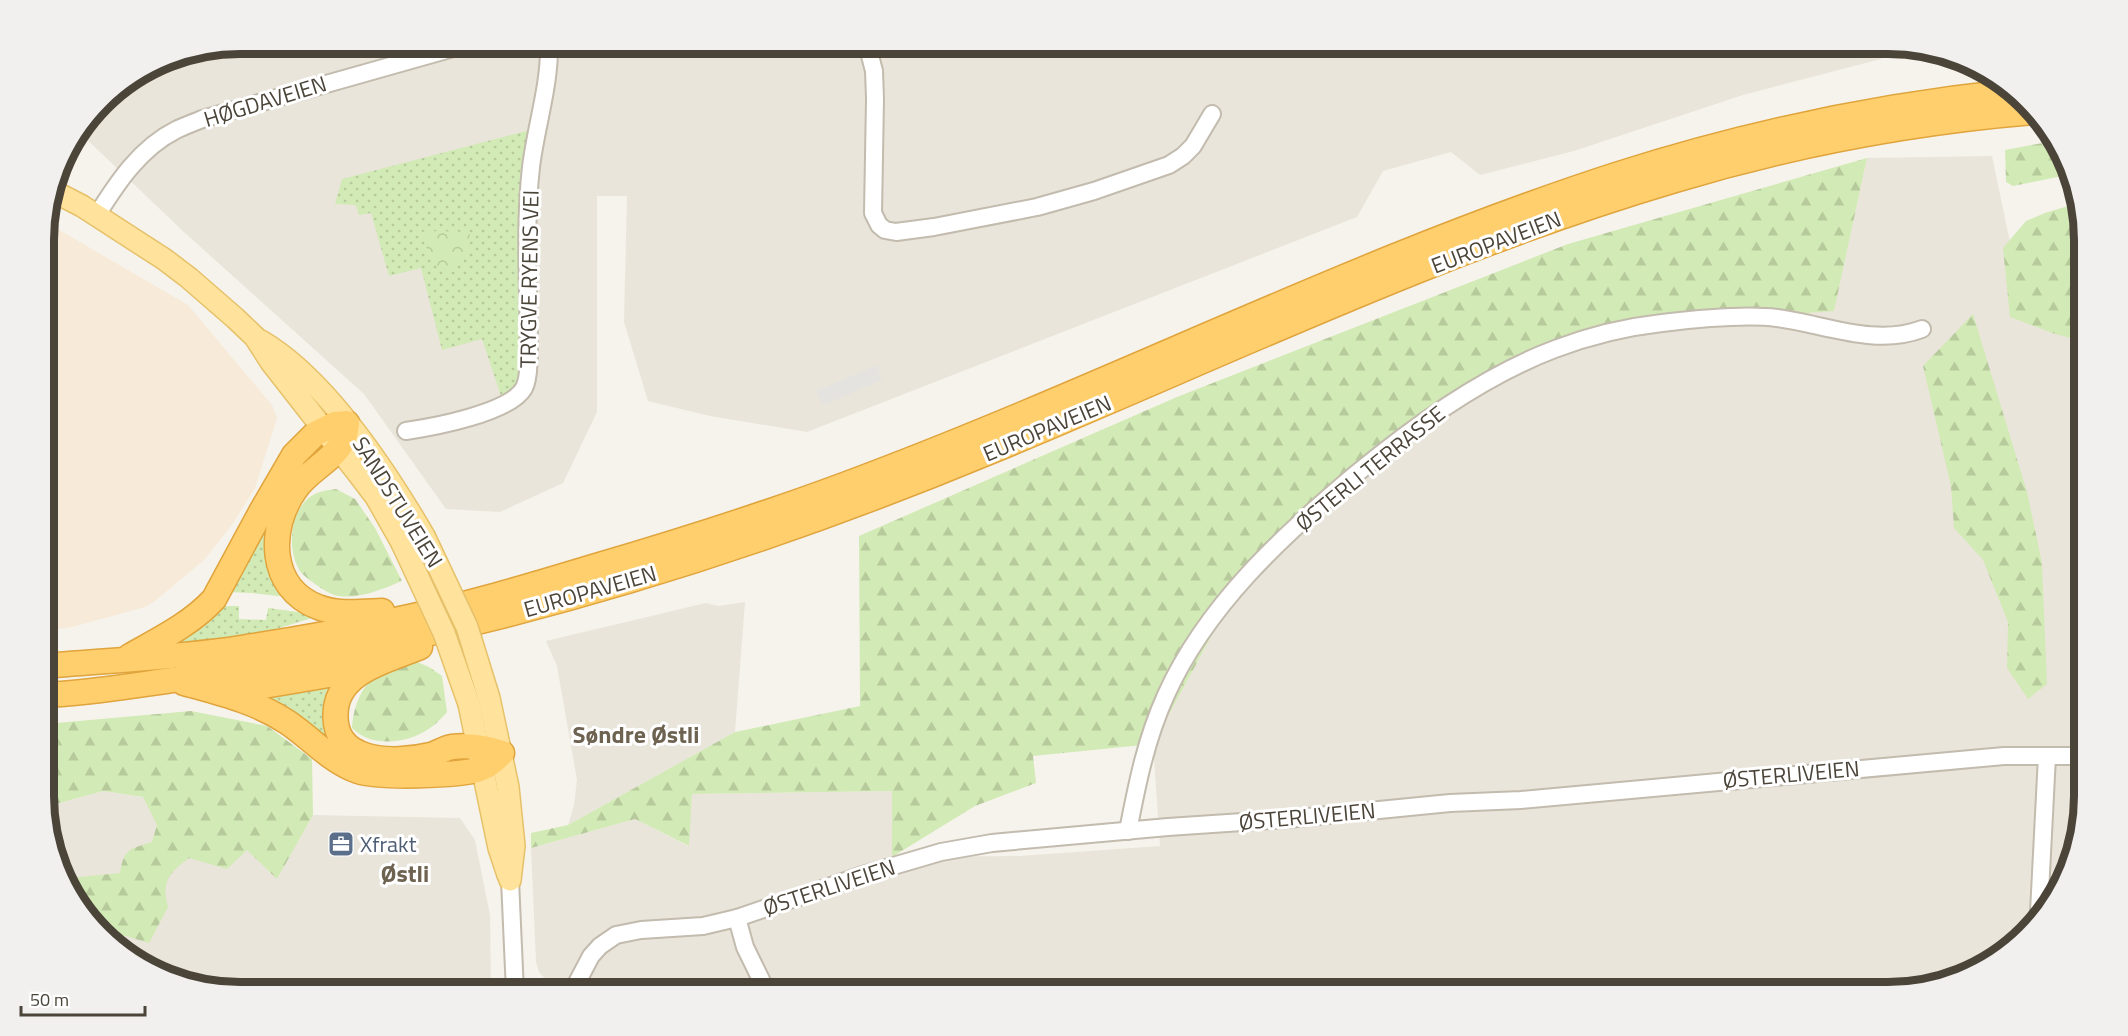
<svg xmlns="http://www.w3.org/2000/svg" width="2128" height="1036" viewBox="0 0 2128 1036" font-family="'Titillium Web',sans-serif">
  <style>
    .residential { fill: #eae5da }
    .commercial { fill: #f7ead8 }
    .grass { fill: url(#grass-dots) }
    .forest { fill: url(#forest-firs) }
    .park { fill: url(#park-crowns) }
    .parking { fill: #e5e3e0 }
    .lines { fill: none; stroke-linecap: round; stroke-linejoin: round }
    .minor-casing { stroke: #c2bbae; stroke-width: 20 }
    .major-casing { stroke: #e6c16a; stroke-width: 24 }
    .highway-casing { stroke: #e0a43c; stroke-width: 27 }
    .minor { stroke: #fff; stroke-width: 16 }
    .major { stroke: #ffe39c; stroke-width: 21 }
    .highway { stroke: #ffcf6e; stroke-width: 24 }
    .major-bridge-casing { stroke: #e6c16a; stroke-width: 24; stroke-linecap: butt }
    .major-bridge { stroke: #ffe39c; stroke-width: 21 }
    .labels { text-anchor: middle; stroke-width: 6; stroke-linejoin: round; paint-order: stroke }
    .street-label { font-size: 22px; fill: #4b4439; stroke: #fff }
    .service-label { font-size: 22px; fill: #4e5e75; stroke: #fff; text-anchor: start }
    .neighbourhood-label { font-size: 24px; font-weight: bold; fill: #6e6250; stroke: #fff }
    .rim { fill: none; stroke: #4b4439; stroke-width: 8 }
  </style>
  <defs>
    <pattern id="grass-dots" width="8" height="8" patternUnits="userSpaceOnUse" patternTransform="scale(1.5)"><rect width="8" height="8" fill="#d2eab5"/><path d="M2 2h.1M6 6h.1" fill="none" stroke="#b6ca9c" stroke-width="1.8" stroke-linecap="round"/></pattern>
    <pattern id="forest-firs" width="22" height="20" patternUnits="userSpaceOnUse" patternTransform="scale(1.5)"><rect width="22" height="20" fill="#d2eab5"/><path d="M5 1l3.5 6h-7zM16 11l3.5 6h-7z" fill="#b6ca9c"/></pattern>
    <pattern id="park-crowns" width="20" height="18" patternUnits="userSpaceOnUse" patternTransform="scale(1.5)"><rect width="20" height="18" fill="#d2eab5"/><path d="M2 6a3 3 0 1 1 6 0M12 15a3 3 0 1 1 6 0" fill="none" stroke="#b6ca9c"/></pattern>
  </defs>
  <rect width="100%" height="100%" fill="#f6f3ec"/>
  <g class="residential">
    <polygon points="240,44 1876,44 1881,59 1743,95 1574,151 1480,175 1451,152 1383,171 1357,217 807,432 710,416 648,401 624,322 627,196 597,196 597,412 563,483 500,512 446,509 364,394 185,233 79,132 110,92 165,58"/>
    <polygon points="1992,156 2020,290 2083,304 2084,797 2064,883 1997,960 1901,992 582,992 570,980 560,984 553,983 546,980 539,972 536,962 531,848 635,819 688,846 692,794 893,791 893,857 1019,856 1160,846 1153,744 1219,622 1295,532 1463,397 1602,333 1738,318 1834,310 1867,158"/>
    <polygon points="745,602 735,732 568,825 574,805 577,780 557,666 546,641 706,603 718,606"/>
    <polygon points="103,791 200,806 277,878 313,815 460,818 475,840 490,915 491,992 240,992 153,972 84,916 45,822 45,807"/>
  </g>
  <polygon class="commercial" points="44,225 61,231 188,305 272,405 277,418 255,488 232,525 204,560 155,601 145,607 72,627 45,631"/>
  <g class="grass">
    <polygon points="530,130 521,171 520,376 516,385 501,396 482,339 442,350 421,268 389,276 371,213 359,215 356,205 335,204 342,179"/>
    <polygon points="261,526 268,529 287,597 251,593 227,592"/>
    <polygon points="218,606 239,606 239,619 266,620 268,608 305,613 315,617 270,631 174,646 170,642"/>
    <polygon points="332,680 341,749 259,693"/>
  </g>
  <g class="forest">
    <polygon points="2053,141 2067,175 2013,186 2006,182 2005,150"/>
    <polygon points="1867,158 1834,311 1738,318 1602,333 1463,397 1295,532 1219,622 1153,744 1033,756 1036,783 975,806 892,857 892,791 692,794 689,846 635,819 531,848 531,833 568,825 735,732 860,706 859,536 1177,397 1568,244"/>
    <polygon points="2078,203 2083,214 2083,341 2055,334 2010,317 2003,248 2026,221 2045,213"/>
    <polygon points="1973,314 2027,492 2042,563 2047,684 2028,699 2007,668 2008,622 1983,560 1954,528 1951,486 1923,366"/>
    <path d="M 336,489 L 355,499 L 375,528 L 402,581 C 383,589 355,601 334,595 C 326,592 305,578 300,571 C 286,550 290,508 313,495 C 320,491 328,490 336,489 Z"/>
    <path d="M 417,662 L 429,667 L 442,676 L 447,712 C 442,718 436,724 430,728 C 408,744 371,748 352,728 C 353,709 361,684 379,674 C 390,668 405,666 417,662 Z"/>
    <path d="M 191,711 L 267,726 L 312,759 L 313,815 L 277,879 L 247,850 L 227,869 L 189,858 C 169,873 161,881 168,907 L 149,943 L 126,936 L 107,934 L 84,916 L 68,878 L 120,873 C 124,849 129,849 152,842 L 157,825 L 143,797 L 103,791 L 45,807 L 45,724 Z"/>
  </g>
  <polygon class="park" points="425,231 470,232 469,255 448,275 434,264 420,233"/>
  <polygon class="parking" points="877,365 882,380 823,405 816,391"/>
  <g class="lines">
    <g class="minor-casing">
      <g id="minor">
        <polyline points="867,44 874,71 875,99 873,213 879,225 885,230 896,232 934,227 1037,207 1094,191 1169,165 1183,156 1193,146 1212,114"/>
        <path d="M 97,215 C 117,183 140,148 176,130 C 184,126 193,123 202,119 L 468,44"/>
        <path d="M 406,431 C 433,427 510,413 524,388 C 529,379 528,366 529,356 C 529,293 524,229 531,167 C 536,126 550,85 549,44"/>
        <path d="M 1128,831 C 1137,784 1146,739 1166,695 C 1206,606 1282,536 1356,474 C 1415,425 1483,376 1555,349 C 1589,336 1626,327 1662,323 C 1695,319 1745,314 1777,318 C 1824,324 1875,347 1922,329"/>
        <polyline points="510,880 515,992"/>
        <polyline points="2039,912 2047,756"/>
        <polyline points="737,918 745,947 767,992"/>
        <polyline points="572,992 591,956 600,946 616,935 641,930 703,926 737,918 866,874 941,852 992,843 1168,827 1288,819 1450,803 1521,800 2004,756 2084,756"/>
      </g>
    </g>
    <g class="major-casing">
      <g id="major">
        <polyline points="53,191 82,206 164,259 189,278 235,318 255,337 271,362 357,472 376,497 401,541"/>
        <path d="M 261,341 C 326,379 386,471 424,536"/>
        <polyline points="489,698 508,787 514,846 510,880"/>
        <polyline points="469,704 499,848 508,875"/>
      </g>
    </g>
    <g class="highway-casing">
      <g id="highway">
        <path d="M 130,656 C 160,639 191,624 214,599 L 262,510 L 294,455 L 315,434 L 335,424 L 347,423 C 346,429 346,435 343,441 C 334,460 307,471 295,490 C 268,528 268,588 318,607 C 337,615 361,612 382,611"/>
        <path d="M 45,666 C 110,660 176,658 241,648 C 325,635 411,619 494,596 C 527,587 560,577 593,567 C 685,540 777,511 868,476 C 1119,381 1360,258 1616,175 C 1744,134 1876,106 2009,92"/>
        <path d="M 184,683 C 220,693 255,701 287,722 C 310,737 331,762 358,771 C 379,778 458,776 480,769 C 489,766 496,759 502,753 C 487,748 468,745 452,747 C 445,748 438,753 431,755 C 393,764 329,764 336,708 C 341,670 390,660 420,647"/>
        <polyline points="227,692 364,669"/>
        <path d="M 45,695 C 91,693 135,685 180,679 C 460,641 734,558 994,450 C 1219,357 1441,249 1675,180 C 1791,145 1913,122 2034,112"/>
      </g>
    </g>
    <use href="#minor" class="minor"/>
    <use href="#major" class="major"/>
    <use href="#highway" class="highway"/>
    <g class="major-bridge-casing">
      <g id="major-bridge">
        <polyline points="424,536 467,627 489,698"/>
        <polyline points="401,541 444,633 469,704"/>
      </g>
    </g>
    <use href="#major-bridge" class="major-bridge"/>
  </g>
  <defs>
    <g id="office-square" transform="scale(1.35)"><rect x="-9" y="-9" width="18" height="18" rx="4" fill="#5c6f8a" stroke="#fff"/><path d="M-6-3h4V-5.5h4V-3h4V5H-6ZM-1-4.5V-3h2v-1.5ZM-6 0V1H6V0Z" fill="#fff"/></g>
  </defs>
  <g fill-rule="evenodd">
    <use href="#office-square" x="341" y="844"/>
  </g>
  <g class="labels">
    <g class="street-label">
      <text transform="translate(265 101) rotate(-17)" y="8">HØGDAVEIEN</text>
      <text transform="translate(1496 242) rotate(-21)" y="8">EUROPAVEIEN</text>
      <text transform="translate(529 279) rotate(-89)" y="8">TRYGVE RYENS VEI</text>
      <text transform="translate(1047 428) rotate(-23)" y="8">EUROPAVEIEN</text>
      <text transform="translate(1370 468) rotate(-39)" y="8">ØSTERLI TERRASSE</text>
      <text transform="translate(398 502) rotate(58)" y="8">SANDSTUVEIEN</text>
      <text transform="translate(590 591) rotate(-16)" y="8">EUROPAVEIEN</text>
      <text transform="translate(1791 774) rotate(-5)" y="8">ØSTERLIVEIEN</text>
      <text transform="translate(1307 816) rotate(-5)" y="8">ØSTERLIVEIEN</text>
      <text transform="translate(829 887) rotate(-18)" y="8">ØSTERLIVEIEN</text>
    </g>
    <g class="service-label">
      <text x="360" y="852">Xfrakt</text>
    </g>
    <g class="neighbourhood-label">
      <text x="636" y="743">Søndre Østli</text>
      <text x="405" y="882">Østli</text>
    </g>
  </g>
  <path d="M0 0H2128V1036H0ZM240 54H1888A186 186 0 0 1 2074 240V796A186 186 0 0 1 1888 982H240A186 186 0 0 1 54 796V240A186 186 0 0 1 240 54Z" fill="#f1f0ef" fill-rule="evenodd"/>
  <path class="rim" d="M240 54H1888A186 186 0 0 1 2074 240V796A186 186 0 0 1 1888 982H240A186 186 0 0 1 54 796V240A186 186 0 0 1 240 54Z"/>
  <path d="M21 1006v9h124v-9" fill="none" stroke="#4b4439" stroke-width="3"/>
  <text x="30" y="1006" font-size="18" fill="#4b4439" stroke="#ffffff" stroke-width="4.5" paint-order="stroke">50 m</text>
</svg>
